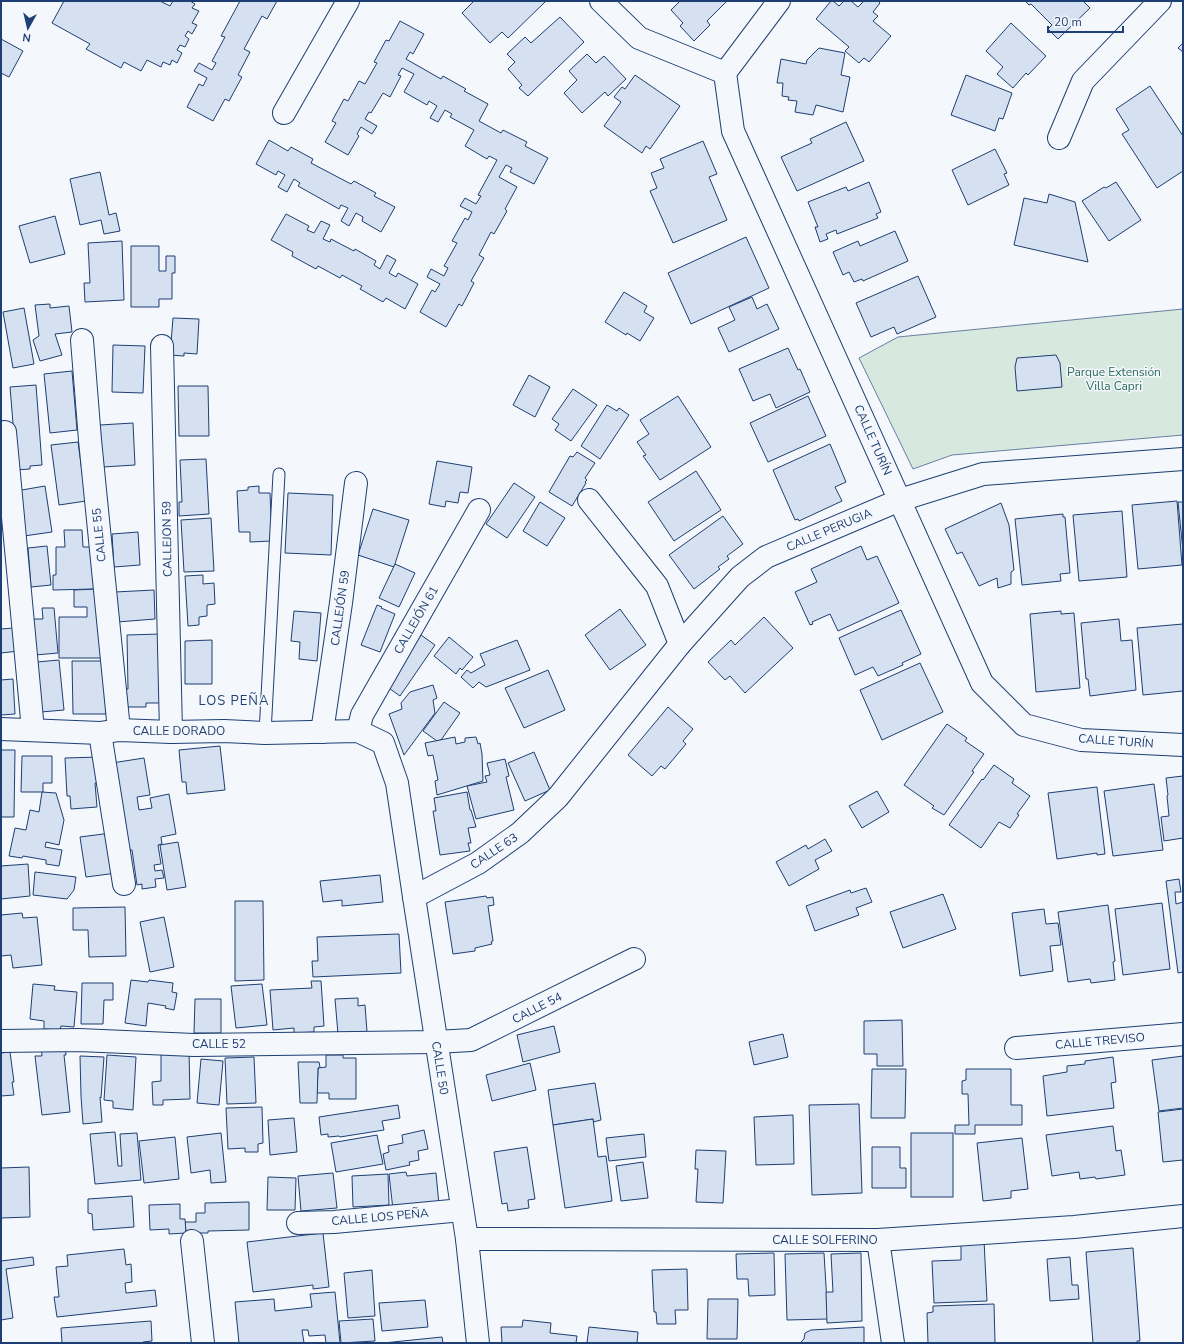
<svg xmlns="http://www.w3.org/2000/svg" width="1184" height="1344" viewBox="0 0 1184 1344" font-family="'Nunito Sans',sans-serif">
  <style>
    .green { fill: #d7e8df; stroke: #687fa3 }
    .building { fill: #d5e0f0; stroke: #1d3f73 }
    .lines { fill: none; stroke-linecap: round; stroke-linejoin: round }
    .lane-casing { stroke: #1d3f73; stroke-width: 13 }
    .street-casing { stroke: #1d3f73; stroke-width: 24 }
    .lane { stroke: #f4f7fb; stroke-width: 11 }
    .street { stroke: #f4f7fb; stroke-width: 22 }
    .labels { text-anchor: middle; stroke-width: 3; stroke-linejoin: round; paint-order: stroke }
    .park-label { font-size: 12px; fill: #2c6c60; stroke: #f4f7fb }
    .street-label { font-size: 12px; fill: #1d3f73; stroke: #f4f7fb }
    .neighbourhood-label { font-size: 13px; letter-spacing: 1px; fill: #1d3f73; stroke: #f4f7fb }
  </style>
  <rect width="100%" height="100%" fill="#f4f7fb"/>
  <polygon class="green" points="1183,309 1183,435 952,455 913,469 859,358 898,337"/>
  <g class="building">
    <polygon points="64,1 160,1 170,6 173,1 190,1 195,4 192,8 199,11 192,23 197,25 192,34 188,31 185,36 189,39 185,47 180,45 177,50 182,53 177,63 172,60 170,65 163,62 161,67 147,60 141,71 124,62 121,68 86,49 90,44 52,23"/>
    <polygon points="240,1 277,1 267,19 262,16 244,49 250,52 238,75 242,77 229,101 225,99 213,121 187,107 199,84 203,86 207,78 194,71 199,63 212,70 216,63 212,61 225,37 221,36"/>
    <polygon points="474,1 543,1 545,2 508,38 502,32 490,43 462,13"/>
    <polygon points="680,1 727,1 707,21 710,25 694,41 680,26 683,23 671,10"/>
    <polygon points="831,1 833,1 839,6 844,1 851,1 858,7 864,1 878,1 880,3 873,12 878,16 873,21 891,36 869,62 864,58 859,63 845,51 849,47 816,19"/>
    <polygon points="1025,1 1083,1 1090,8 1058,39 1048,29 1052,25 1031,4 1029,5"/>
    <polygon points="560,17 584,42 528,96 519,88 522,85 508,69 515,62 507,54 525,37 531,43"/>
    <polygon points="400,21 424,34 413,54 410,52 406,59 441,79 443,76 466,89 464,91 488,104 479,121 501,133 503,130 527,142 525,146 548,158 534,184 510,172 512,168 506,165 499,177 517,187 505,209 507,211 494,234 491,232 479,255 484,258 471,281 474,283 462,306 459,304 446,327 420,312 432,290 435,292 440,284 427,277 431,269 444,276 448,268 444,266 457,243 452,241 465,218 468,220 472,212 460,206 465,198 476,204 481,196 478,195 497,160 489,156 487,159 465,146 474,130 450,117 452,114 445,110 438,122 430,118 437,106 429,101 427,105 404,92 414,74 402,68 398,75 401,76 390,97 383,93 371,113 369,112 365,119 377,126 372,134 361,127 357,134 359,136 348,155 325,142 336,123 332,121 344,99 348,101 359,81 365,84 377,63 374,62 386,40 389,41"/>
    <polygon points="1011,23 1046,56 1028,75 1026,73 1013,88 997,74 1003,67 986,51"/>
    <polygon points="1,39 23,51 9,77 1,73"/>
    <polygon points="1183,43 1183,52 1178,48"/>
    <polygon points="819,48 845,53 841,75 850,77 843,112 816,105 813,115 795,112 797,101 788,100 789,97 782,96 783,83 777,83 781,59 806,64 807,60"/>
    <polygon points="587,54 596,63 604,56 626,79 608,96 605,92 582,113 564,93 577,80 569,71"/>
    <polygon points="635,75 680,106 650,149 646,146 642,153 604,126 621,102 614,97 622,87 625,89"/>
    <polygon points="966,75 1012,93 1003,119 999,118 995,131 951,115"/>
    <polygon points="1150,86 1183,136 1183,171 1157,188 1122,134 1129,130 1116,109"/>
    <polygon points="846,122 864,161 797,191 781,157 812,143 810,139"/>
    <polygon points="269,140 288,151 291,147 313,159 311,163 351,184 354,181 376,193 374,196 395,207 381,232 362,221 363,217 356,213 349,226 341,221 348,208 341,205 339,209 298,186 300,183 294,179 287,192 278,187 285,175 278,171 276,175 256,164"/>
    <polygon points="703,141 717,174 709,177 727,220 673,243 650,191 657,188 651,173 664,168 660,159"/>
    <polygon points="995,149 1007,173 1004,174 1009,185 968,205 952,170"/>
    <polygon points="100,172 109,215 116,213 120,231 104,234 101,220 80,225 70,179"/>
    <polygon points="869,182 881,212 876,214 878,218 837,234 836,230 826,234 828,239 820,242 815,227 818,227 808,202 846,187 848,191"/>
    <polygon points="1116,182 1141,220 1109,241 1082,201 1104,187 1106,188"/>
    <polygon points="1049,194 1075,202 1088,262 1014,245 1024,198 1047,203"/>
    <polygon points="286,214 309,226 307,230 314,233 321,221 330,225 323,239 330,242 331,239 354,251 355,249 376,261 374,265 380,269 387,255 396,260 389,273 396,277 398,273 418,284 405,309 386,298 383,302 360,289 362,286 342,275 340,278 318,266 316,269 292,256 293,252 271,240"/>
    <polygon points="55,216 65,254 30,263 19,226"/>
    <polygon points="895,231 908,261 863,281 862,279 854,282 849,272 843,275 833,252 858,241 860,246"/>
    <polygon points="746,237 769,288 691,324 668,273"/>
    <polygon points="122,241 124,300 85,302 84,283 90,283 88,243"/>
    <polygon points="131,246 159,246 159,271 166,271 166,256 175,256 175,273 172,273 172,299 159,299 159,307 131,307"/>
    <polygon points="918,276 936,317 897,334 894,327 871,337 856,303"/>
    <polygon points="624,292 647,306 644,312 654,318 640,341 627,333 626,335 605,322"/>
    <polygon points="752,297 757,309 767,304 779,329 729,352 718,328 735,320 729,307"/>
    <polygon points="50,304 50,308 69,306 72,332 55,334 62,355 40,361 33,340 39,336 35,305"/>
    <polygon points="24,308 34,364 13,368 3,312"/>
    <polygon points="173,318 199,319 197,354 184,353 184,356 170,355"/>
    <polygon points="113,345 145,346 143,393 112,392"/>
    <polygon points="788,348 798,370 800,369 810,392 776,408 770,394 753,401 739,369"/>
    <polygon points="1056,355 1060,363 1062,387 1017,391 1015,367 1017,358"/>
    <polygon points="72,371 77,430 50,433 44,374"/>
    <polygon points="529,375 550,387 535,417 513,405"/>
    <polygon points="36,385 42,465 30,466 30,469 14,470 16,460 10,387"/>
    <polygon points="178,386 208,386 209,436 179,436"/>
    <polygon points="573,389 597,405 571,441 555,430 559,424 552,419"/>
    <polygon points="678,396 711,447 660,480 643,456 646,455 637,442 649,434 640,420"/>
    <polygon points="808,396 826,436 768,462 750,423"/>
    <polygon points="607,405 617,411 619,408 629,415 600,459 581,446"/>
    <polygon points="133,423 135,465 103,467 100,425"/>
    <polygon points="78,442 86,501 59,505 51,445"/>
    <polygon points="830,444 846,482 835,487 842,501 799,521 798,519 795,520 773,470"/>
    <polygon points="577,452 595,463 585,478 587,480 585,482 586,483 572,506 549,492 570,456 573,457"/>
    <polygon points="206,459 209,514 179,516 179,502 182,502 180,460"/>
    <polygon points="437,461 472,467 468,493 460,492 458,503 446,501 445,507 429,504"/>
    <polygon points="696,471 721,510 674,541 648,502"/>
    <polygon points="514,483 535,497 507,538 486,524"/>
    <polygon points="45,486 52,532 24,536 16,491"/>
    <polygon points="259,486 259,493 270,493 272,541 250,542 250,532 239,532 237,491 248,490 248,487"/>
    <polygon points="288,493 333,495 331,555 285,553"/>
    <polygon points="1177,501 1182,565 1138,569 1132,505"/>
    <polygon points="540,502 565,518 547,546 523,531"/>
    <polygon points="1178,502 1183,502 1183,551"/>
    <polygon points="1001,503 1009,525 1014,570 1011,572 1011,584 998,588 997,578 979,586 962,552 957,554 945,529"/>
    <polygon points="373,509 409,520 394,567 358,555"/>
    <polygon points="1122,511 1127,577 1079,581 1073,515"/>
    <polygon points="1063,514 1063,517 1065,517 1070,573 1060,574 1061,581 1022,585 1015,519"/>
    <polygon points="723,516 743,544 727,556 729,559 718,567 720,569 694,589 669,555"/>
    <polygon points="211,518 214,571 184,572 181,520"/>
    <polygon points="64,530 82,530 83,547 92,547 94,589 53,590 53,575 56,575 56,547 65,547"/>
    <polygon points="138,532 140,565 114,567 112,534"/>
    <polygon points="47,546 51,585 31,587 28,548"/>
    <polygon points="861,546 867,560 877,556 899,603 838,631 830,614 812,622 813,624 810,625 795,592 817,582 811,569"/>
    <polygon points="395,564 415,573 399,607 379,598"/>
    <polygon points="203,575 203,584 214,583 215,604 207,605 207,616 199,617 199,625 188,626 185,576"/>
    <polygon points="98,589 103,658 59,658 59,617 87,617 87,607 74,607 74,590"/>
    <polygon points="154,590 155,619 117,622 115,592"/>
    <polygon points="377,605 382,607 381,608 395,614 380,652 361,645"/>
    <polygon points="42,608 54,608 58,653 35,655 32,619 43,619"/>
    <polygon points="620,609 646,645 610,670 585,635"/>
    <polygon points="901,610 921,654 902,663 903,665 878,676 873,667 855,675 839,638"/>
    <polygon points="294,611 321,613 317,661 299,659 300,642 291,641"/>
    <polygon points="1061,611 1061,614 1074,613 1080,688 1036,692 1030,614"/>
    <polygon points="764,617 793,648 745,693 730,676 725,680 708,662 731,640 735,645"/>
    <polygon points="1119,619 1121,641 1132,640 1136,690 1090,696 1088,679 1086,679 1081,623"/>
    <polygon points="1183,624 1183,691 1143,695 1137,628"/>
    <polygon points="26,627 28,650 1,653 1,629"/>
    <polygon points="160,634 162,703 146,703 146,707 127,707 126,689 128,689 127,635"/>
    <polygon points="421,635 435,645 400,696 386,686"/>
    <polygon points="449,637 473,657 462,670 460,668 456,674 434,656"/>
    <polygon points="212,640 212,684 185,684 185,641"/>
    <polygon points="517,640 530,670 486,687 479,682 473,688 461,677 467,670 471,673 485,665 480,654"/>
    <polygon points="59,660 64,710 41,712 37,662"/>
    <polygon points="72,661 106,661 106,714 73,714"/>
    <polygon points="920,663 943,712 882,740 860,690"/>
    <polygon points="548,670 565,710 524,728 505,688"/>
    <polygon points="13,679 15,714 1,715 1,680"/>
    <polygon points="433,685 437,698 433,700 435,713 404,755 389,714 402,709 401,703 410,692"/>
    <polygon points="444,702 460,713 441,740 437,741 423,731"/>
    <polygon points="668,707 693,729 683,741 686,744 665,769 661,766 652,776 628,755"/>
    <polygon points="947,724 967,738 965,741 984,754 972,771 974,772 944,815 932,808 934,806 904,785"/>
    <polygon points="455,737 456,744 465,742 465,738 476,737 478,744 480,743 482,754 483,781 437,795 435,781 438,780 433,755 428,756 425,743"/>
    <polygon points="220,746 225,790 187,794 186,782 182,782 179,750"/>
    <polygon points="1,750 15,750 14,817 1,817"/>
    <polygon points="534,752 550,790 525,801 508,763"/>
    <polygon points="22,756 52,756 52,783 43,783 43,792 21,792"/>
    <polygon points="99,757 104,782 95,783 97,807 71,809 70,796 67,796 65,758"/>
    <polygon points="144,758 150,795 137,797 139,810 152,808 150,798 169,794 176,834 161,837 162,844 158,845 161,864 154,865 155,871 162,870 164,878 155,879 156,887 142,889 142,884 137,885 132,850 128,850 112,763"/>
    <polygon points="505,759 509,776 506,777 514,810 476,819 467,786 487,782 485,776 490,775 487,763"/>
    <polygon points="994,765 1014,779 1012,783 1030,796 1017,814 1019,815 1010,828 999,822 981,848 949,825 982,779 983,780"/>
    <polygon points="1183,776 1183,838 1164,841 1161,817 1169,816 1167,796 1168,795 1166,778"/>
    <polygon points="1154,784 1163,850 1113,856 1104,791"/>
    <polygon points="1097,787 1105,854 1097,855 1097,853 1057,859 1048,793"/>
    <polygon points="877,791 889,812 862,828 849,806"/>
    <polygon points="42,792 56,793 64,820 59,845 46,842 45,847 62,850 59,866 46,864 46,860 23,856 22,858 9,856 15,828 26,830 30,810 39,812"/>
    <polygon points="467,792 470,810 471,810 476,827 468,828 471,843 468,843 470,851 440,855 433,811 436,811 434,798"/>
    <polygon points="111,833 117,873 86,877 80,837"/>
    <polygon points="825,839 832,851 815,860 819,869 789,886 776,862 806,845 808,849"/>
    <polygon points="178,842 186,887 167,890 160,845"/>
    <polygon points="28,864 30,896 1,899 1,866"/>
    <polygon points="35,872 76,877 74,890 67,899 33,895"/>
    <polygon points="380,875 383,902 342,906 342,900 323,902 320,881"/>
    <polygon points="1179,879 1181,892 1175,892 1176,904 1183,902 1183,972 1178,973 1166,881"/>
    <polygon points="866,888 872,902 856,908 859,915 815,931 806,906 850,890 851,893"/>
    <polygon points="943,894 956,929 903,948 890,912"/>
    <polygon points="486,896 487,898 493,897 494,905 488,906 493,941 491,942 492,944 475,948 475,951 453,954 445,902"/>
    <polygon points="235,901 263,901 264,980 235,981"/>
    <polygon points="1162,903 1170,969 1123,975 1115,909"/>
    <polygon points="1108,905 1115,961 1113,962 1115,980 1091,983 1090,979 1068,982 1058,912"/>
    <polygon points="125,907 126,956 89,957 88,930 73,930 73,908"/>
    <polygon points="1044,909 1046,924 1058,923 1061,945 1050,946 1053,971 1020,976 1012,913"/>
    <polygon points="22,913 23,918 37,917 42,965 13,968 11,955 1,956 1,915"/>
    <polygon points="164,917 174,967 150,972 140,922"/>
    <polygon points="399,934 401,973 313,977 312,961 318,961 317,937"/>
    <polygon points="131,980 148,982 149,980 173,983 172,992 177,993 174,1010 165,1008 166,1006 148,1003 146,1026 125,1023"/>
    <polygon points="311,981 321,981 324,1026 314,1027 314,1032 294,1033 294,1028 273,1030 270,990 312,988"/>
    <polygon points="82,983 113,983 113,1000 104,1000 103,1024 81,1024"/>
    <polygon points="33,984 55,986 54,990 77,992 74,1027 61,1026 60,1030 44,1029 44,1021 30,1019"/>
    <polygon points="262,984 267,1025 236,1028 231,986"/>
    <polygon points="358,998 358,1006 365,1005 367,1032 338,1034 335,999"/>
    <polygon points="195,999 221,999 221,1033 194,1033"/>
    <polygon points="902,1020 903,1066 877,1066 877,1054 864,1054 864,1021"/>
    <polygon points="554,1026 560,1052 523,1062 517,1035"/>
    <polygon points="783,1034 788,1057 754,1065 749,1042"/>
    <polygon points="65,1044 66,1055 64,1055 70,1112 42,1115 35,1056 42,1056 41,1046"/>
    <polygon points="189,1050 190,1099 163,1100 163,1105 153,1105 152,1082 161,1081 161,1054"/>
    <polygon points="10,1052 14,1082 12,1082 14,1095 1,1096 1,1053"/>
    <polygon points="107,1055 136,1057 133,1110 113,1108 113,1101 104,1100"/>
    <polygon points="326,1055 343,1055 343,1058 356,1058 356,1099 329,1099 329,1093 317,1093 318,1068 326,1067"/>
    <polygon points="80,1056 104,1057 101,1098 100,1097 102,1122 83,1124 81,1096"/>
    <polygon points="1183,1056 1183,1108 1159,1111 1152,1060"/>
    <polygon points="254,1057 256,1103 227,1104 225,1058"/>
    <polygon points="1113,1057 1116,1082 1111,1083 1114,1108 1047,1116 1043,1076 1067,1072 1067,1066 1085,1064 1085,1061"/>
    <polygon points="201,1059 223,1061 219,1105 197,1103"/>
    <polygon points="298,1062 319,1062 320,1067 318,1068 317,1103 300,1103"/>
    <polygon points="530,1063 536,1090 492,1101 486,1075"/>
    <polygon points="872,1069 906,1069 905,1118 871,1118"/>
    <polygon points="966,1069 1011,1069 1011,1105 1022,1105 1022,1125 975,1125 975,1134 955,1134 955,1125 969,1125 968,1094 962,1094 962,1081 966,1080"/>
    <polygon points="595,1083 601,1120 593,1122 593,1119 553,1125 548,1090"/>
    <polygon points="859,1104 862,1193 812,1195 809,1105"/>
    <polygon points="398,1105 400,1118 382,1121 384,1130 340,1137 339,1136 328,1137 328,1134 321,1135 319,1117"/>
    <polygon points="262,1107 263,1143 258,1144 258,1152 245,1152 245,1148 228,1149 226,1108"/>
    <polygon points="1183,1109 1183,1160 1163,1162 1158,1112"/>
    <polygon points="793,1115 794,1164 756,1165 754,1117"/>
    <polygon points="294,1118 297,1152 270,1155 268,1120"/>
    <polygon points="593,1119 598,1157 606,1156 612,1201 565,1208 553,1125"/>
    <polygon points="1113,1126 1116,1151 1121,1150 1125,1175 1096,1179 1095,1177 1080,1179 1079,1172 1052,1176 1046,1135"/>
    <polygon points="424,1130 428,1149 418,1151 419,1160 409,1162 410,1165 386,1170 383,1154 389,1152 388,1146 403,1143 402,1135"/>
    <polygon points="115,1132 118,1166 122,1166 120,1134 137,1133 141,1180 95,1184 90,1134"/>
    <polygon points="221,1133 226,1182 211,1183 210,1170 191,1173 187,1137"/>
    <rect x="911" y="1133" width="42" height="64"/>
    <polygon points="644,1134 646,1157 609,1161 606,1138"/>
    <polygon points="377,1135 383,1164 336,1172 331,1143"/>
    <polygon points="175,1137 179,1179 144,1183 139,1141"/>
    <polygon points="1022,1138 1028,1189 1011,1191 1011,1198 983,1201 977,1143"/>
    <polygon points="527,1147 535,1199 528,1200 529,1208 508,1211 507,1203 502,1204 494,1152"/>
    <polygon points="872,1147 900,1147 900,1168 906,1168 906,1188 872,1188"/>
    <polygon points="696,1150 726,1151 723,1203 696,1202 698,1169 695,1169"/>
    <polygon points="643,1162 648,1198 621,1201 616,1166"/>
    <polygon points="29,1167 30,1217 1,1218 1,1168"/>
    <polygon points="406,1172 407,1176 436,1173 439,1205 393,1210 389,1174"/>
    <polygon points="333,1173 337,1208 301,1211 298,1176"/>
    <polygon points="388,1174 389,1205 353,1207 352,1176"/>
    <polygon points="268,1177 296,1178 295,1210 267,1210"/>
    <polygon points="132,1196 134,1227 93,1230 92,1214 88,1213 88,1199"/>
    <polygon points="249,1202 249,1230 208,1231 208,1233 186,1233 185,1222 196,1222 196,1213 205,1213 205,1203"/>
    <polygon points="180,1204 180,1219 185,1219 186,1233 169,1234 169,1229 150,1230 149,1205"/>
    <polygon points="323,1233 329,1287 313,1289 313,1285 253,1292 247,1242"/>
    <polygon points="984,1240 987,1301 934,1303 932,1261 961,1260 961,1241"/>
    <polygon points="1133,1248 1140,1341 1137,1341 1137,1343 1093,1343 1086,1252"/>
    <polygon points="124,1249 126,1265 131,1264 132,1282 125,1283 126,1293 155,1290 157,1306 57,1317 54,1297 59,1297 56,1267 68,1266 67,1255"/>
    <polygon points="774,1253 775,1295 749,1296 748,1279 737,1279 736,1254"/>
    <polygon points="824,1253 828,1319 787,1320 785,1254"/>
    <polygon points="861,1253 862,1321 827,1323 826,1292 833,1292 831,1254"/>
    <polygon points="33,1257 34,1265 6,1269 13,1318 1,1320 1,1261"/>
    <polygon points="1070,1257 1072,1285 1078,1285 1079,1299 1050,1301 1047,1259"/>
    <polygon points="687,1269 688,1310 675,1310 676,1324 657,1324 656,1312 654,1312 652,1270"/>
    <polygon points="372,1270 375,1316 348,1318 344,1273"/>
    <polygon points="335,1292 340,1343 326,1343 325,1335 309,1336 308,1330 302,1330 304,1343 239,1343 235,1302 274,1299 275,1311 312,1307 310,1294"/>
    <polygon points="708,1299 738,1299 737,1339 707,1339"/>
    <polygon points="425,1300 428,1327 382,1331 379,1303"/>
    <polygon points="994,1304 995,1343 928,1343 927,1313 933,1312 933,1306"/>
    <polygon points="373,1319 375,1341 341,1343 339,1321"/>
    <polygon points="523,1320 551,1323 550,1333 577,1336 576,1343 502,1343 501,1327 522,1327"/>
    <polygon points="151,1321 152,1341 143,1342 143,1343 62,1343 61,1328"/>
    <polygon points="589,1327 638,1332 637,1343 587,1343"/>
    <polygon points="864,1327 864,1343 800,1343 804,1339 805,1333 811,1330"/>
    <polygon points="442,1337 443,1343 383,1343"/>
  </g>
  <g class="lines">
    <g class="lane-casing">
      <polyline id="lane" points="265,733 279,474"/>
    </g>
    <g class="street-casing">
      <g id="street">
        <polyline points="601,1 639,38 725,73"/>
        <polyline points="779,1 725,73 733,131 982,683 1024,725 1081,740 1183,745"/>
        <polyline points="284,113 348,1"/>
        <polyline points="1059,138 1083,81 1160,1"/>
        <polyline points="82,340 90,440 119,730"/>
        <polyline points="162,346 171,732"/>
        <polyline points="5,432 33,730"/>
        <polyline points="589,500 657,586 680,644"/>
        <polyline points="1,729 100,733 119,730 171,732 224,731 265,733 358,731 383,743 397,783 414,897 467,1239 478,1343"/>
        <polyline points="358,731 362,715 479,510"/>
        <polyline points="322,732 341,603 356,483"/>
        <polyline points="100,733 124,884"/>
        <polyline points="414,897 478,863 520,833 558,797 680,644 740,577 766,557 900,500 983,474 1183,459"/>
        <polyline points="1,1041 79,1040 194,1045 436,1042 471,1040 634,959"/>
        <polyline points="1016,1048 1183,1034"/>
        <polyline points="298,1223 334,1222 462,1210"/>
        <polyline points="467,1239 878,1240 1074,1227 1183,1216"/>
        <polyline points="878,1240 893,1343"/>
        <polyline points="192,1241 203,1343"/>
      </g>
    </g>
    <use href="#lane" class="lane"/>
    <use href="#street" class="street"/>
  </g>
  <g class="labels">
    <g class="park-label">
      <text x="1114" y="376">Parque Extensión<tspan x="1114" dy="14">Villa Capri</tspan></text>
    </g>
    <g class="street-label">
      <text transform="translate(873 440) rotate(66)" y="4">CALLE TURÍN</text>
      <text transform="translate(829 530) rotate(-23)" y="4">CALLE PERUGIA</text>
      <text transform="translate(99 535) rotate(-96)" y="4">CALLE 55</text>
      <text transform="translate(167 539) rotate(-91)" y="4">CALLEJON 59</text>
      <text transform="translate(340 608) rotate(-82)" y="4">CALLEJÓN 59</text>
      <text transform="translate(416 620) rotate(-60)" y="4">CALLEJÓN 61</text>
      <text x="179" y="735">CALLE DORADO</text>
      <text transform="translate(1116 741) rotate(4)" y="4">CALLE TURÍN</text>
      <text transform="translate(494 851) rotate(-34)" y="4">CALLE 63</text>
      <text transform="translate(537 1008) rotate(-27)" y="4">CALLE 54</text>
      <text transform="translate(1100 1041) rotate(-5)" y="4">CALLE TREVISO</text>
      <text x="219" y="1048">CALLE 52</text>
      <text transform="translate(440 1068) rotate(81)" y="4">CALLE 50</text>
      <text transform="translate(380 1217) rotate(-5)" y="4">CALLE LOS PEÑA</text>
      <text x="825" y="1244">CALLE SOLFERINO</text>
    </g>
    <g class="neighbourhood-label">
      <text x="234" y="705">LOS PEÑA</text>
    </g>
  </g>
  <rect width="1184" height="1344" fill="none" stroke="#1d3f73" stroke-width="4"/>
  <g transform="translate(28 28) rotate(188)" stroke="#f4f7fb" stroke-width="3" paint-order="stroke">
  <path d="M0-3L7 15L0 10L-7 15Z" fill="#1d3f73"/>
  <text y="-6" font-size="11" font-weight="bold" text-anchor="middle" fill="#1d3f73">N</text>
  </g>
  <path d="M1048 26v6h75v-6" fill="none" stroke="#1d3f73" stroke-width="2"/>
  <text x="1054" y="26" font-size="12" fill="#1d3f73" stroke="#f4f7fb" stroke-width="3" paint-order="stroke">20 m</text>
</svg>
